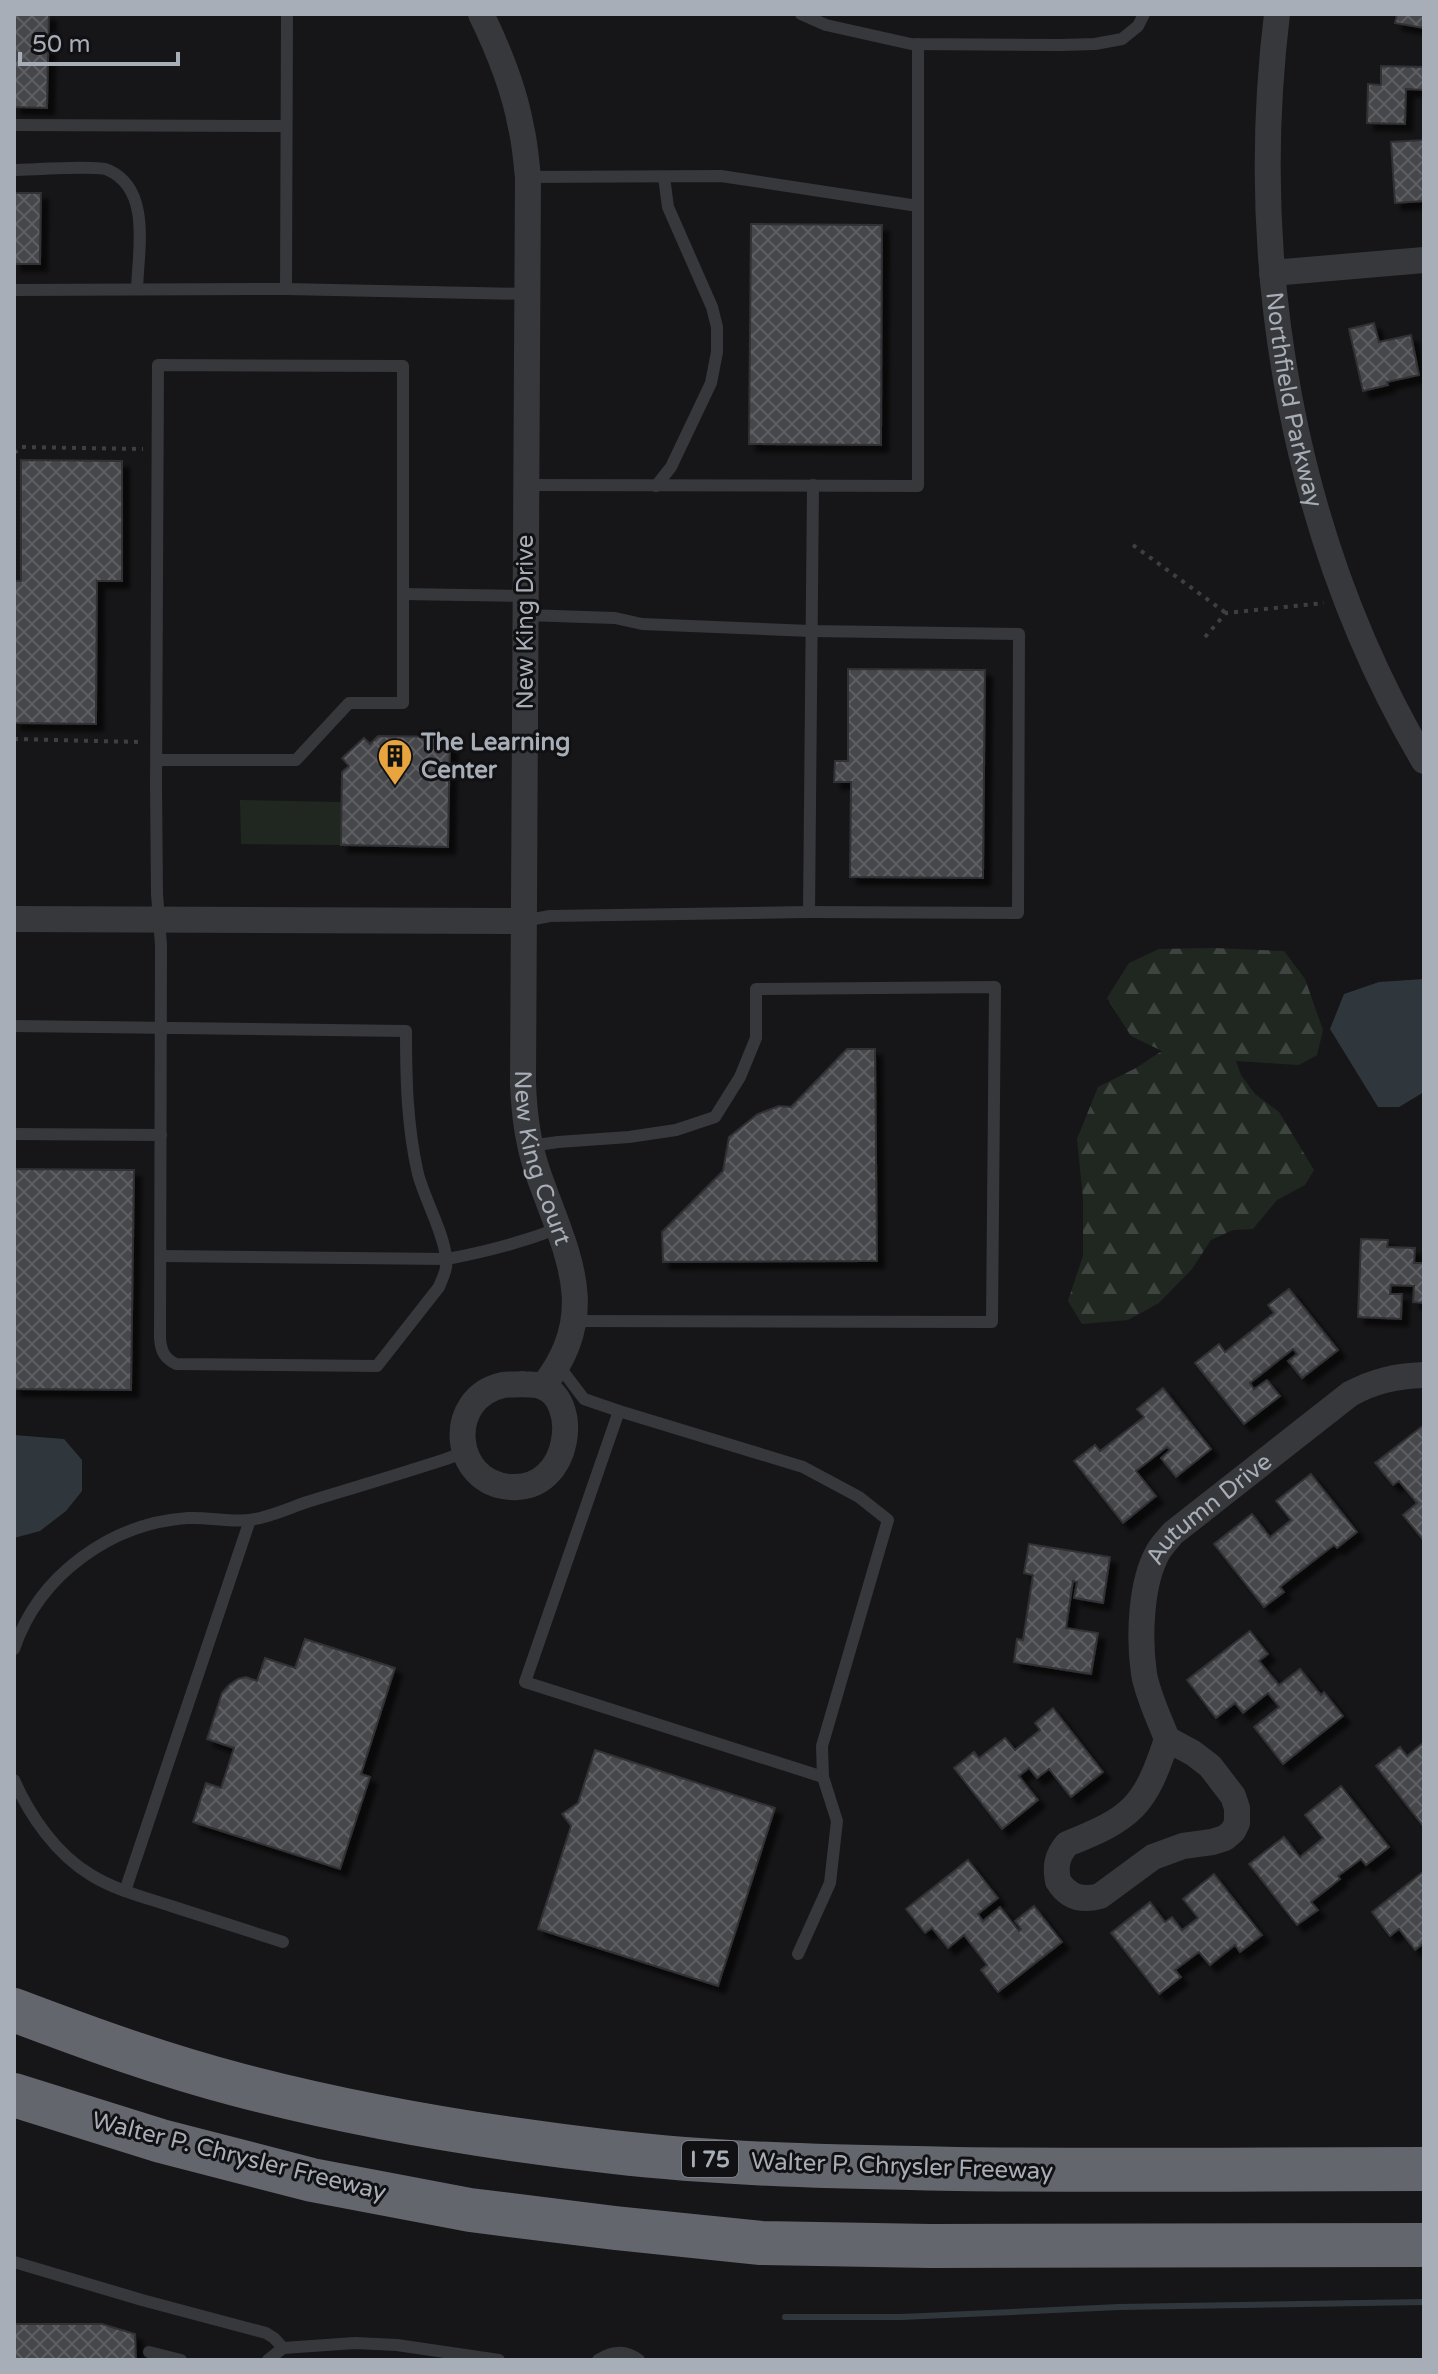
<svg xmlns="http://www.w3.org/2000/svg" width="1438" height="2374" viewBox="0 0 1438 2374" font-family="'Varela Round',sans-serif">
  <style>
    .forest { fill: url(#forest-firs) }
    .park { fill: #202721 }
    .water { fill: #2f373d }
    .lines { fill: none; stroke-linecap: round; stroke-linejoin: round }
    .stream { stroke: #2f373d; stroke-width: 6 }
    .building { fill: url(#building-cross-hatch); stroke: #303034; stroke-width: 2; filter: url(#shadow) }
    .path { stroke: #3d3f43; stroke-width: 4; stroke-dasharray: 4 6; stroke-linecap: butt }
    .lane { stroke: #37383c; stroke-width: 12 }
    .street { stroke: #37383c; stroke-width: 26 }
    .highway { stroke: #63666d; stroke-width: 44 }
    .labels { text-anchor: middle; stroke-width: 6; stroke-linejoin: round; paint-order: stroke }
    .shield { fill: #111113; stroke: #7b7f86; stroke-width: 2 }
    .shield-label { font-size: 22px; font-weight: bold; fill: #a8aeb7 }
    .street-label { font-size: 24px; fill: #a8aeb7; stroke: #111113 }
    .poi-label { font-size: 24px; font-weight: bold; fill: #a8aeb7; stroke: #111113; text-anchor: start }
  </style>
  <defs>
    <pattern id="forest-firs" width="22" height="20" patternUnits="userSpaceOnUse" patternTransform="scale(2)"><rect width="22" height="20" fill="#202721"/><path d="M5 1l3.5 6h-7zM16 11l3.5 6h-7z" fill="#3e443f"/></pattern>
    <pattern id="building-cross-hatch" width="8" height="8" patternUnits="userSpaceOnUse" patternTransform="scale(2)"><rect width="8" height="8" fill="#45464b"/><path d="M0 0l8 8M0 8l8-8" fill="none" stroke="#5d5e63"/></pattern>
    <filter id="shadow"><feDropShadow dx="7" dy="7" stdDeviation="2" flood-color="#0009"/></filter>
  </defs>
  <rect width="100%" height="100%" fill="#161618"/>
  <polygon class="forest" points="1214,948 1284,951 1305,979 1323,1030 1317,1055 1299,1065 1236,1061 1241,1075 1255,1094 1279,1112 1314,1170 1305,1185 1277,1200 1253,1229 1233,1230 1211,1240 1192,1269 1159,1303 1128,1320 1082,1324 1068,1301 1083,1256 1083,1198 1077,1139 1098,1087 1136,1068 1162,1051 1131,1036 1107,998 1129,963 1159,949"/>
  <polygon class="park" points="240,800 341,802 341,845 241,844"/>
  <g class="water">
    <polygon points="1424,979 1424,1092 1399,1107 1378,1107 1330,1029 1344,994 1379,982"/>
    <polygon points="14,1435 64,1439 82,1460 82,1491 66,1511 40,1531 14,1538"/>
  </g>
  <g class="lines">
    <polyline class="stream" points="785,2317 901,2317 1119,2307 1424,2302"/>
  </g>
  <g class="building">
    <polygon points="14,14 49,14 47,108 14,107"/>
    <polygon points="1397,14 1424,14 1424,28 1395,23"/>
    <polygon points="1381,66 1424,67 1424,90 1406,89 1405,124 1367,123 1368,84 1381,85"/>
    <polygon points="1424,140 1424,201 1395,203 1391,142"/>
    <polygon points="14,193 41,193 40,264 14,264"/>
    <polygon points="751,224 882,225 881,445 749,444"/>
    <polygon points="1374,323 1379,342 1411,335 1419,375 1387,382 1388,385 1363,391 1349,329"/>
    <polygon points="21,460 122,461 122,581 97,581 96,724 14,723 14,581 21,581"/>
    <polygon points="848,669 985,670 983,878 850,877 851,782 834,782 835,761 848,761"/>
    <polygon points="378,736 450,737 448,847 341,845 342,772 349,766 342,758 364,738 370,744"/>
    <polygon points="847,1049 875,1049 877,1261 663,1262 662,1232 723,1171 729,1137 758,1114 779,1106 791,1107"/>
    <polygon points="14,1169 134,1170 131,1390 14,1389"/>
    <polygon points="1361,1239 1388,1240 1387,1247 1415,1248 1414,1263 1424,1263 1424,1303 1413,1302 1414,1286 1391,1285 1390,1294 1402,1294 1401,1319 1358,1317"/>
    <polygon points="1289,1289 1338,1350 1302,1378 1288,1361 1297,1354 1293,1349 1250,1383 1254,1389 1267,1380 1280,1396 1244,1424 1195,1363 1219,1344 1225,1352 1274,1313 1268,1305"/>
    <polygon points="1163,1388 1211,1449 1176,1477 1161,1458 1170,1450 1167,1447 1136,1471 1156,1496 1123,1523 1074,1461 1095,1445 1100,1451 1144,1417 1137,1409"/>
    <polygon points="1424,1425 1424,1541 1403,1515 1417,1503 1399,1481 1393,1485 1375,1463"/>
    <polygon points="1311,1474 1357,1532 1337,1548 1334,1545 1280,1587 1284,1592 1264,1607 1214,1544 1252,1514 1270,1537 1291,1520 1276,1501"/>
    <polygon points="1029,1544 1110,1557 1103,1603 1074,1598 1077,1582 1073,1581 1066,1628 1098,1633 1091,1674 1014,1662 1017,1639 1023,1640 1033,1575 1024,1573"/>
    <polygon points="1250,1631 1268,1654 1259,1661 1279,1685 1300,1669 1321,1695 1324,1692 1343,1716 1283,1764 1254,1727 1279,1707 1268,1693 1243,1713 1235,1703 1216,1718 1187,1680"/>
    <polygon points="305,1639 395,1668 361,1774 370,1777 340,1869 193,1822 206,1783 221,1788 234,1748 207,1739 222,1693 229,1685 238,1679 246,1677 257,1681 265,1658 295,1668"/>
    <polygon points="1053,1708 1103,1772 1071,1797 1049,1769 1037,1778 1029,1768 1019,1776 1038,1800 1002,1829 954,1768 974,1752 979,1758 1005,1738 1015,1750 1040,1730 1035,1723"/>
    <polygon points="1424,1742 1424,1827 1376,1766 1400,1747 1407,1756"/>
    <polygon points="595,1750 775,1808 718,1986 538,1929 571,1826 562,1814 578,1803"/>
    <polygon points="1341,1786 1389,1847 1366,1865 1361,1859 1338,1876 1340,1879 1311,1902 1318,1910 1297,1925 1249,1864 1284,1837 1300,1857 1323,1838 1305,1815"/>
    <polygon points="968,1860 998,1898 978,1914 983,1921 1000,1907 1019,1931 1021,1929 1015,1921 1034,1906 1062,1942 998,1992 981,1970 987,1965 964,1935 948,1948 932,1928 925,1933 906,1909"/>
    <polygon points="1424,1871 1424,1943 1415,1950 1399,1929 1390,1936 1372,1912"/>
    <polygon points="1214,1874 1262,1935 1240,1952 1235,1945 1210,1965 1199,1952 1175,1970 1181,1977 1159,1994 1111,1933 1150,1902 1165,1922 1172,1917 1182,1930 1198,1918 1183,1899"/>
    <polygon points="14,2324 102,2324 135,2334 136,2360 14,2360"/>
  </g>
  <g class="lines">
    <g class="path">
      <polyline points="14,453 22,447 143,449"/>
      <polyline points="1133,545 1226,613"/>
      <polyline points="1205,637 1226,613 1324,603"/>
      <polyline points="14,739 140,742"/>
    </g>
    <g class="lane">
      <polyline points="801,14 826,25 911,44 1060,45 1095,44 1122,39 1138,26 1144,14"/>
      <polyline points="14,125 286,126"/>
      <path d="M 14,170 C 30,170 98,165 108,170 C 152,189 138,252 137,289"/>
      <polyline points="528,177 721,176 918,206"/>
      <polyline points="286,289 287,14"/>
      <polyline points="14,290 286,289 527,294"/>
      <polyline points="525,485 918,486 918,44"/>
      <polyline points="656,486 671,467 711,383 717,352 717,327 712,307 668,207 664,177"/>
      <polyline points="403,594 525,596"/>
      <polyline points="809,912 813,485"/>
      <polyline points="523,921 550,916 809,912 1018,913 1019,634 811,631 642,624 615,618 525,615"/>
      <path d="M 14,1026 L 406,1031 C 406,1079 407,1126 418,1174 C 425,1200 443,1231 446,1257 C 448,1268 443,1277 439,1287 L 377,1366 L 176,1364 C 164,1358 161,1351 160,1338 L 161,945 L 157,894 L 156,786 L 158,365 L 403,366 L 403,703 L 349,703 L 296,760 L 156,760"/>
      <polyline points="14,1134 161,1135"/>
      <polyline points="530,1146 558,1142 629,1137 676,1130 715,1117 740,1077 756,1038 756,989 995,987 992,1322 573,1321"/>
      <path d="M 161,1256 L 447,1259 C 485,1252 523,1242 559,1228"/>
      <polyline points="559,1366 584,1399 619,1411 525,1682 823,1777"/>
      <polyline points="619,1411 803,1467 859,1497 888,1520 822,1746 823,1777 837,1821 830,1883 798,1954"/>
      <path d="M 14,1649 C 39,1575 111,1523 188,1518 C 208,1517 229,1522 249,1520 C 268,1518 289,1508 307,1502 C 353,1488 400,1474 446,1459 L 465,1452"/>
      <path d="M 14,1780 C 30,1816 56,1854 91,1875 C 115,1890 144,1897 171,1906 C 209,1918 246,1930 283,1942"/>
      <polyline points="125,1891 250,1520"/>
      <polyline points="14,2262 142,2300 266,2333 274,2338 283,2348"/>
      <polyline points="149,2352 181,2360"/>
      <polyline points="268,2360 283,2348 355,2343 397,2345 499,2360"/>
      <path d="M 598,2360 C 612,2351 625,2349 639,2360"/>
    </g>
    <g class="street">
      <path id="s1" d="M 481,14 C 498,49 514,88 521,127 C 525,143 526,160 528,177 L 523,1083 C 524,1112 527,1139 536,1167 C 562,1246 605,1309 543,1386"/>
      <path id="s2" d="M 1277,14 C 1246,268 1293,539 1424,761"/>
      <polyline points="1272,273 1424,260"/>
      <polyline points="14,919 523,921"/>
      <path d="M 522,1384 C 527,1385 535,1384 540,1386 C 581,1397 572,1491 511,1487 C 452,1484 444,1398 503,1385 C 509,1384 516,1385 522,1384 Z"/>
      <path id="s3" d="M 1167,1739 L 1193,1753 L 1210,1766 L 1233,1796 L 1237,1808 L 1237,1823 L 1233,1831 L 1225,1838 L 1212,1842 L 1183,1846 L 1153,1857 L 1100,1896 C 1082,1901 1068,1897 1058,1881 C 1055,1866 1057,1856 1067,1844 C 1132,1818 1145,1807 1167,1739 C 1159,1718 1148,1696 1144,1674 C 1139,1639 1140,1584 1158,1552 C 1162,1545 1168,1539 1173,1533 L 1350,1394 C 1374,1381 1396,1376 1424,1375"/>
    </g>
    <g class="highway">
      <path d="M 14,2010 C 88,2038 162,2065 239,2085 C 361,2117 488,2138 613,2152 C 727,2165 843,2167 957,2169 C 1113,2171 1268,2169 1424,2169"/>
      <polyline points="14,2095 161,2141 312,2180 470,2210 615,2228 761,2243 930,2246 1424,2245"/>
    </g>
  </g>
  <defs>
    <g id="building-pin" transform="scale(1.8)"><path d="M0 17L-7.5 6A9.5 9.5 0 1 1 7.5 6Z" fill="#e9a53d" stroke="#111113"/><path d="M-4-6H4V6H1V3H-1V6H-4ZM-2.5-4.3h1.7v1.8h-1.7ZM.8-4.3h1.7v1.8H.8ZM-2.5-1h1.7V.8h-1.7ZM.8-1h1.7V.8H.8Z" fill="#111"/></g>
  </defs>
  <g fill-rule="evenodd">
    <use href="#building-pin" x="395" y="756"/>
  </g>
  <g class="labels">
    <rect class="shield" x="682" y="2141" width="56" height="36" rx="6"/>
    <g class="shield-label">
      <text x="710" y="2167">I 75</text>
    </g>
    <g class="street-label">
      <text dy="8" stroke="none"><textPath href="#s2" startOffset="388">Northfield Parkway</textPath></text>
      <text transform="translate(525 622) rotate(-90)" y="8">New King Drive</text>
      <text dy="8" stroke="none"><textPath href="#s1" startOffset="1154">New King Court</textPath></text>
      <text dy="8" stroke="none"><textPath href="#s3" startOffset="778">Autumn Drive</textPath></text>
      <text transform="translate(239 2156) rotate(14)" y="8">Walter P. Chrysler Freeway</text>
      <text transform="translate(902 2166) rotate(2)" y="8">Walter P. Chrysler Freeway</text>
    </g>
    <g class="poi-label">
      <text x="421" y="750">The Learning<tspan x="421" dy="28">Center</tspan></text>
    </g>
  </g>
  <rect width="1438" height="2374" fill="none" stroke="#a8aeb7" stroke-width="32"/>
  <path d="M20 52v12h158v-12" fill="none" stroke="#a8aeb7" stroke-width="4"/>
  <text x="32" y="52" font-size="24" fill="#a8aeb7" stroke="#111113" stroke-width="6" paint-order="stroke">50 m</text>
</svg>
